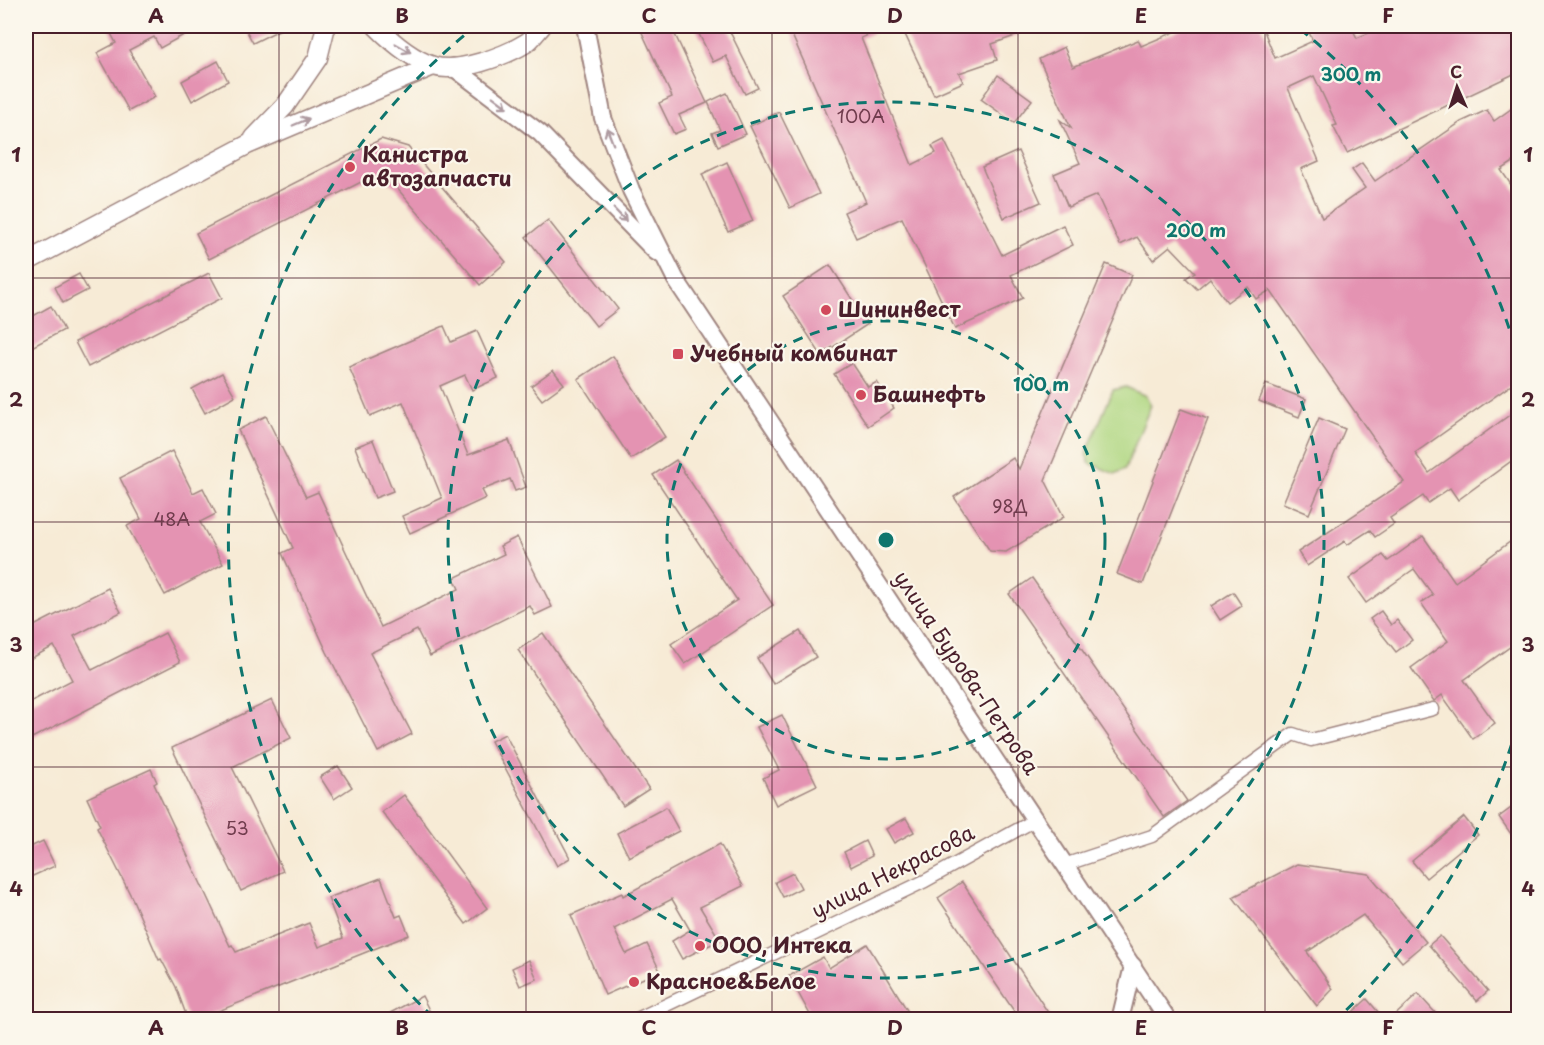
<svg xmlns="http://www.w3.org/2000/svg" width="1544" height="1045" viewBox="0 0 1544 1045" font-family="'Playpen Sans',sans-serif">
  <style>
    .green { fill: #b0d782; stroke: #7d7b56; stroke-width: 1.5 }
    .building { fill: #e493b2 }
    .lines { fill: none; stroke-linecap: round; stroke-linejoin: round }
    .street-casing { stroke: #a08580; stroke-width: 15 }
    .secondary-casing { stroke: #a08580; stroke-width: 20 }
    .primary-casing { stroke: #a08580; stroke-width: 21 }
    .street { stroke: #fff; stroke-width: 12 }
    .secondary { stroke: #fff; stroke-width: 16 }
    .primary { stroke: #fff; stroke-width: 18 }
    .oneway { stroke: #ae9aa0 }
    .grid { fill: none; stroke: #4a1f2b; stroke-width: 1.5; stroke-opacity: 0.55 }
    .ring { fill: none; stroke: #0f766e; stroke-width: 3; stroke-dasharray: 10 8 }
    .poi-dot { fill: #d1495b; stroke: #fbf7ec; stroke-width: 2 }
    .labels { text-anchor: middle; stroke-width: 4.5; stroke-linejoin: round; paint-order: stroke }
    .number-label { font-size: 18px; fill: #703c4d }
    .poi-label { font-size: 21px; font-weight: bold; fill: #4a1f2b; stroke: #fbf7ec; text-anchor: start }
    .street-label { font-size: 21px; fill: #4a1f2b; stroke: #fbf7ec }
    .centre { fill: #0f766e; stroke: #fbf7ec; stroke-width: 3 }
    .ring-label { font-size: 18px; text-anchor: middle; font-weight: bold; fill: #0f766e; stroke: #fbf7ec; stroke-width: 4.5; stroke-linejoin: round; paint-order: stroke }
    .neatline { fill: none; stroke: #4a1f2b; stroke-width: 2 }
    .grid-label { font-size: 20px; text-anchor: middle; font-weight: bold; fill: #4a1f2b }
  </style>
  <rect width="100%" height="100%" fill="#fbf7ec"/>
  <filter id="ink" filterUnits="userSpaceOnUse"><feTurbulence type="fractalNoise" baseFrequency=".0167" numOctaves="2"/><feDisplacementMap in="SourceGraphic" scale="12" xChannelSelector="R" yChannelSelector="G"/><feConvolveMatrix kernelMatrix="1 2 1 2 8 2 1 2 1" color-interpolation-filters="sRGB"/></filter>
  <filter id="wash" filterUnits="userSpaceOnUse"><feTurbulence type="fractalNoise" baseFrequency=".008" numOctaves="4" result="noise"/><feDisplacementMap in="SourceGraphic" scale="24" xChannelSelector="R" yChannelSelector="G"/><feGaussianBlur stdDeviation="1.35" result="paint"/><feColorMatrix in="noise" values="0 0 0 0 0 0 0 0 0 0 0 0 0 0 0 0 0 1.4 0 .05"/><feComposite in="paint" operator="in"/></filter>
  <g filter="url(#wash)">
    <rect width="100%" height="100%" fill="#f7ebd6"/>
    <polygon class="green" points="1126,387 1146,396 1151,405 1125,469 1115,474 1089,463 1086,454 1113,390"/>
    <g id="blocks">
      <g class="building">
        <polygon points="107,26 200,26 160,48 154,37 129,50 155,97 129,111 97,53 116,43"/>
        <polygon points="244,26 287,26 253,43"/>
        <polygon points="639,26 671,26 707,103 679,115 686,129 674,134 659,103 672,97"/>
        <polygon points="695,26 727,26 758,88 745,94 726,56 713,62"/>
        <polygon points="788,26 889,26 861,38 912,165 936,153 932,146 944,140 1002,255 1063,225 1073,245 1011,275 1023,298 955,329 902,218 856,238 844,212 866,202"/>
        <polygon points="901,26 1015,26 1018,35 992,44 997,60 959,73 963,82 934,95"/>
        <polygon points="1189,26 1262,26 1275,58 1313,41 1306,26 1351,26 1357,38 1385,26 1518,26 1518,72 1347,153 1333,126 1337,125 1314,76 1288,88 1319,161 1301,169 1322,218 1365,188 1352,170 1362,163 1375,181 1461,122 1487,110 1494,121 1518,104 1518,159 1501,170 1518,195 1518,380 1415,453 1429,473 1518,409 1518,456 1458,500 1450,488 1428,503 1423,496 1390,518 1394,524 1375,537 1370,530 1347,545 1345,541 1307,566 1298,552 1404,482 1270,290 1256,299 1248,287 1227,302 1210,278 1197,289 1186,278 1195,272 1170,246 1153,260 1137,237 1120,245 1097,195 1068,207 1054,174 1080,163 1060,120 1071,128 1039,59 1064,47 1073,67 1138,40 1141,46"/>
        <polygon points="218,61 228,81 192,101 182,81"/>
        <polygon points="998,75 1032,100 1014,123 981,99"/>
        <polygon points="727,93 746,134 718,146 712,133 720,130 708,102"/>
        <polygon points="779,112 819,194 790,208 750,126"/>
        <polygon points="381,139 408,147 506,262 480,285 396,187 383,179 367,179 209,259 196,233"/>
        <polygon points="1018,151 1041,202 1004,218 982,167"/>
        <polygon points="727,162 753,221 728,232 702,174"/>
        <polygon points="548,220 618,309 596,326 526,237"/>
        <polygon points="1106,264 1132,275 1045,480 1064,517 1006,552 990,551 954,497 1013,458 1019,469"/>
        <polygon points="830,265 868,324 821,355 783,296"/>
        <polygon points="209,273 222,298 88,367 75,342"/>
        <polygon points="79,274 88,290 63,303 55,287"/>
        <polygon points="51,306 64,330 26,350 26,320"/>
        <polygon points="444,326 451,342 477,331 498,378 472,390 465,375 440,386 468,455 509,440 526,487 515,491 510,479 482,490 486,498 410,533 402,516 442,498 403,402 370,416 349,367"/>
        <polygon points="613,356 665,437 631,459 578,379"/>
        <polygon points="852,363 868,387 877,382 894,408 868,426 834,374"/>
        <polygon points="553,370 564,384 542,400 531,386"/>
        <polygon points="222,373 235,396 205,413 192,389"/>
        <polygon points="1266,384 1306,399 1299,417 1259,401"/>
        <polygon points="1181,409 1208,419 1143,584 1117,574"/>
        <polygon points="266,416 306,497 318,492 381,627 459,589 454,578 504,554 500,546 517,537 552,607 535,615 530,606 430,656 417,630 370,653 412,734 378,752 327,652 282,553 293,548 238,430"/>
        <polygon points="1319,418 1345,429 1309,514 1283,503"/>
        <polygon points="373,440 393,491 375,498 355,447"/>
        <polygon points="172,451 193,493 203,488 216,514 200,522 223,564 165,595 127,526 141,519 120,478"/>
        <polygon points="676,460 773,605 685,664 671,644 737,600 653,475"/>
        <polygon points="1423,536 1455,582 1518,536 1518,641 1464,680 1495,723 1473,739 1442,695 1434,701 1411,668 1448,641 1421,603 1433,595 1414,569 1366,603 1349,579 1383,555 1388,561"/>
        <polygon points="1032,578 1187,801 1164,817 1009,594"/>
        <polygon points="108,588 121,612 74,636 92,670 165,633 180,662 26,741 26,704 72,680 54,646 26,661 26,630"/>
        <polygon points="1233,592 1242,606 1220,620 1211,606"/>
        <polygon points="1381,611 1391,625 1397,620 1412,640 1396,652 1370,619"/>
        <polygon points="800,631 816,657 773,684 757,658"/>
        <polygon points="543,633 649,789 623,806 518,650"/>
        <polygon points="272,700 291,738 232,767 283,871 241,891 172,748"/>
        <polygon points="782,715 817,785 776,805 763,778 779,770 757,727"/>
        <polygon points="505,734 570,858 557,866 491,741"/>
        <polygon points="338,766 352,787 334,799 320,777"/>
        <polygon points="151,769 157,782 154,784 230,946 232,945 236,952 309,923 319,947 343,938 328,898 381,878 396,917 401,915 409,935 196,1020 188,1020 176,987 161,959 159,960 133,900 97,828 100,826 87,798"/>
        <polygon points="404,795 487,908 466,924 382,812"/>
        <polygon points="1518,803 1518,844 1499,817"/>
        <polygon points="666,807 679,831 629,857 617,833"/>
        <polygon points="1464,817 1478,835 1426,878 1412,861"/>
        <polygon points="906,818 914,832 894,843 886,829"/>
        <polygon points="43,841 55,866 26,879 26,849"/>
        <polygon points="865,841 872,856 851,867 844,852"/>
        <polygon points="720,844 743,886 700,907 720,940 682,959 672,941 690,930 672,899 614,929 626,954 647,944 660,971 605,995 571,915 622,893 623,896"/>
        <polygon points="1297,864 1369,874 1426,942 1402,962 1363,915 1307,952 1333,989 1317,1006 1233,897"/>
        <polygon points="793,873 801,888 783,897 775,882"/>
        <polygon points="962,882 1053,1020 1020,1020 938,898"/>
        <polygon points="1440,936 1488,991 1477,1001 1429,945"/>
        <polygon points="867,944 913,1020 813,1020 789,976 823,957 829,968"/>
        <polygon points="529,960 537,979 520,986 512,968"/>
        <polygon points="1418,994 1442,1020 1390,1020"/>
        <polygon points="422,996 434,1020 377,1020"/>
        <polygon points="1367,999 1385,1020 1344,1020"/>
      </g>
    </g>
  </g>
  <g filter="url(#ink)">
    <use href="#blocks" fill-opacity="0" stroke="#a08580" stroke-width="1.5"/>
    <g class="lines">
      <g class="street-casing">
        <g id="street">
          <polyline points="1067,864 1152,836 1293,734 1311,740 1433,709"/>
          <polyline points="635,1020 925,881 1037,819"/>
        </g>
      </g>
      <g class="secondary-casing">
        <g id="secondary">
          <polyline points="585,26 603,118 631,190 676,280 1168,1020"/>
          <polyline points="453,67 540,133 656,252"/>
          <polyline points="1120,1020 1133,966"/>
        </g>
      </g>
      <g class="primary-casing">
        <g id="primary">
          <path d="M 376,26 C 391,41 412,59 433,66 C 457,74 505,56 526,43 C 532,39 537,31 542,26"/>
          <polyline points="254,138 285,106 318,58 326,26"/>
          <polyline points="26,262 247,145 433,66"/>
        </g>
      </g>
      <use href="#street" class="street"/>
      <use href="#secondary" class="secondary"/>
      <use href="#primary" class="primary"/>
    </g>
    <defs><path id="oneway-shaft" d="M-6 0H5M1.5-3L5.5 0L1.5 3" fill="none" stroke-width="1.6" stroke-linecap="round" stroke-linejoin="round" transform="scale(1.5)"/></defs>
    <g class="oneway">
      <use href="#oneway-shaft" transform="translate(403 48) rotate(30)"/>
      <use href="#oneway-shaft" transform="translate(500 102) rotate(37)"/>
      <use href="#oneway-shaft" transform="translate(301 122) rotate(-23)"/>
      <use href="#oneway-shaft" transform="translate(610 136) rotate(-111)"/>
      <use href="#oneway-shaft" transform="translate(620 215) rotate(46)"/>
    </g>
  </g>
  <path class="grid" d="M 279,26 L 279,1020M 526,26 L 526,1020M 772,26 L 772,1020M 1018,26 L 1018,1020M 1265,26 L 1265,1020M 26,278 L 1518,278M 26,522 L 1518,522M 26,767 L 1518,767"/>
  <g class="ring">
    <circle cx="886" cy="540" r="219"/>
    <circle cx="886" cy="540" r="438"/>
    <path d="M1517 727A658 658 0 0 1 1339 1017M433 1017A658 658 0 0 1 472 29M1300 29A658 658 0 0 1 1517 353"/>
  </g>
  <g class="poi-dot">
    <circle cx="350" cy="167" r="6"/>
    <circle cx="826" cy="310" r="6"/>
    <rect x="672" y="348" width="12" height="12" rx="3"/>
    <circle cx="861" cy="395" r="6"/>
    <circle cx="700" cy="946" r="6"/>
    <circle cx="634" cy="982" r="6"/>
  </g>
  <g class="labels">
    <g class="number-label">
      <text x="861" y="123">100А</text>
      <text x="1010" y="513">98Д</text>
      <text x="172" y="526">48А</text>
      <text x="237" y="835">53</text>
    </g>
    <g class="poi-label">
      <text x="362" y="162">Канистра<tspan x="362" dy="24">автозапчасти</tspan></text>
      <text x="838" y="317">Шининвест</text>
      <text x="690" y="361">Учебный комбинат</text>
      <text x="873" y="402">Башнефть</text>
      <text x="712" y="953">ООО, Интека</text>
      <text x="646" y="989">Красное&amp;Белое</text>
    </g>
    <g class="street-label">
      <text transform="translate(966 673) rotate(56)" y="7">улица Бурова-Петрова</text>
      <text transform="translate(893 872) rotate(-27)" y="7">улица Некрасова</text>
    </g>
  </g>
  <circle cx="886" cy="540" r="9" class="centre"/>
  <g class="ring-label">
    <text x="1351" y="81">300 m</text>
    <text x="1196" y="237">200 m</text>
    <text x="1041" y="391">100 m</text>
  </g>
  <rect width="1544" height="1045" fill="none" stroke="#fbf7ec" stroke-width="66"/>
  <g transform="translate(1457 87) rotate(357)" stroke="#fbf7ec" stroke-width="4.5" paint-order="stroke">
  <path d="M0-4.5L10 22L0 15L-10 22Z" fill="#4a1f2b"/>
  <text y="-9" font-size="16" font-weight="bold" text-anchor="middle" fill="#4a1f2b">С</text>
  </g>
  <rect x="33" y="33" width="1478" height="979" class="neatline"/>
  <g class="grid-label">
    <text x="156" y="23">A</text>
    <text x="402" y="23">B</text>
    <text x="649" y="23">C</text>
    <text x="895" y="23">D</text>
    <text x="1141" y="23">E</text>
    <text x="1388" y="23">F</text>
    <text x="16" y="162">1</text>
    <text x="1528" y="162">1</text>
    <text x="16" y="407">2</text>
    <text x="1528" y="407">2</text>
    <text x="16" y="652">3</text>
    <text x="1528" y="652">3</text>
    <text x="16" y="896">4</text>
    <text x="1528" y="896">4</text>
    <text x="156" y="1035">A</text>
    <text x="402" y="1035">B</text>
    <text x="649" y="1035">C</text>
    <text x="895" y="1035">D</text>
    <text x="1141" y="1035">E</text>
    <text x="1388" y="1035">F</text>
  </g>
</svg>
